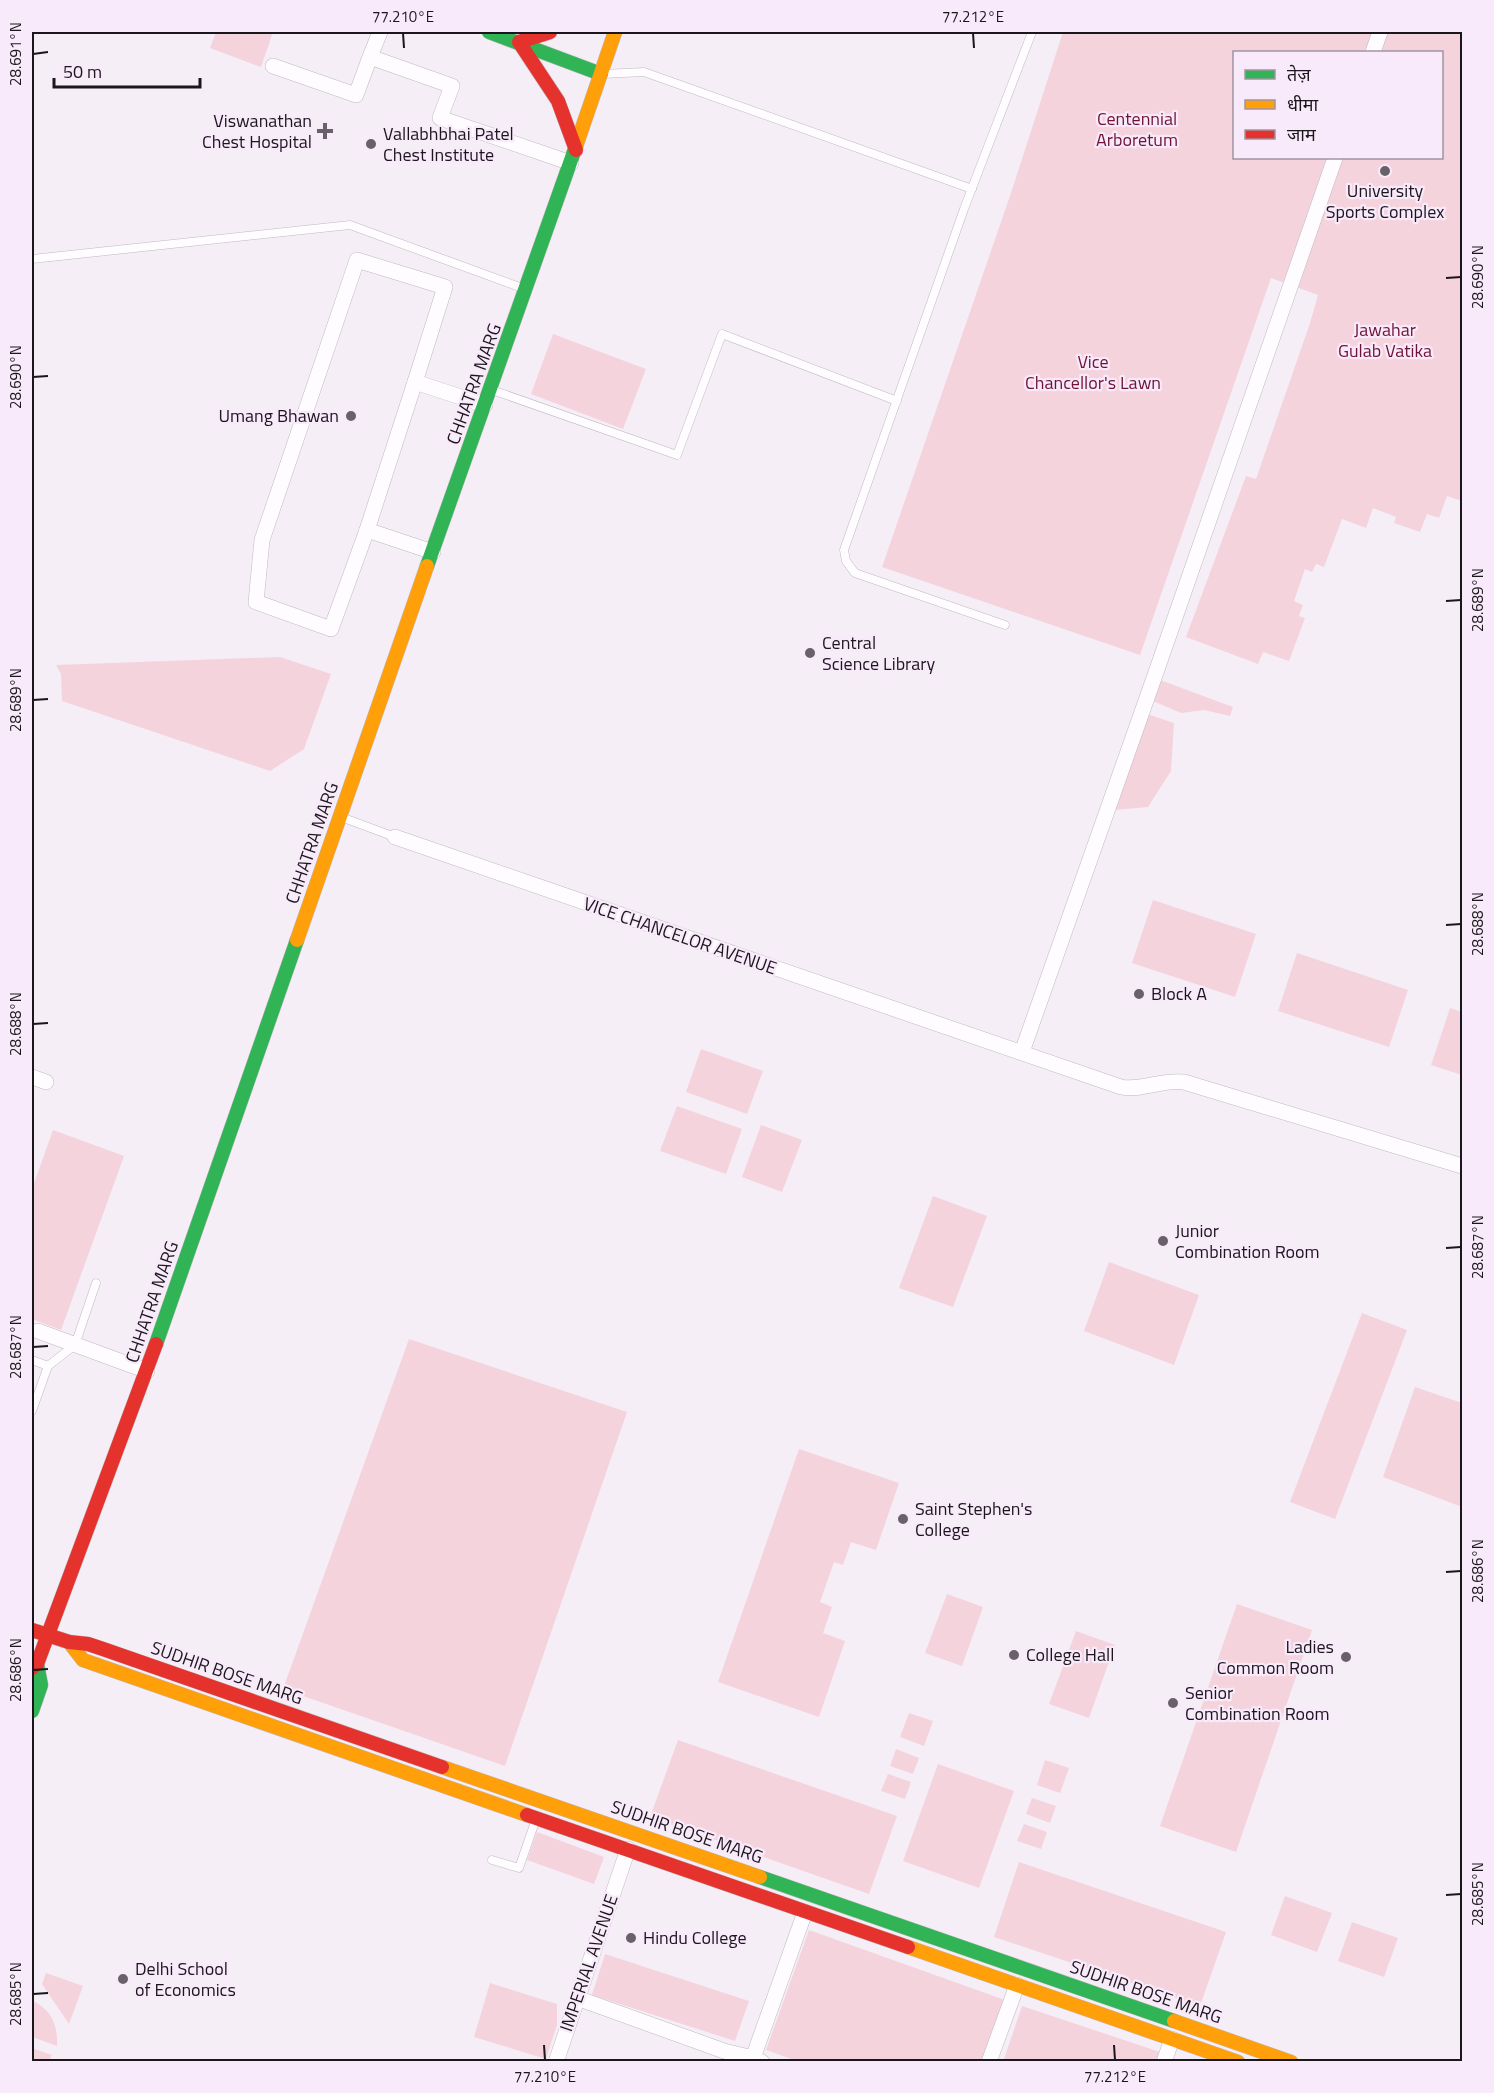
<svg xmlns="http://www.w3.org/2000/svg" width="1494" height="2093" viewBox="0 0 1494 2093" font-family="'Titillium Web','Noto Sans Devanagari',sans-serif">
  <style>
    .green { fill: #f5d3dd; fill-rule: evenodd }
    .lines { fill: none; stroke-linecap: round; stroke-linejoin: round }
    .lane-casing { stroke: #bfbac0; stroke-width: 9 }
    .street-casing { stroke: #bfbac0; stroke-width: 16 }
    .fast-casing { stroke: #bfbac0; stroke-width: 15 }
    .slow-casing { stroke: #bfbac0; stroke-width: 15 }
    .jam-casing { stroke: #bfbac0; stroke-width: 15 }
    .lane { stroke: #fefcfe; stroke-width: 8 }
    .street { stroke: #fefcfe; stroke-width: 15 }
    .fast { stroke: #30b455; stroke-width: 14 }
    .slow { stroke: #ff9f0a; stroke-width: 14 }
    .jam { stroke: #e5322d; stroke-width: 14 }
    .ticks { fill: none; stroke: #1b161c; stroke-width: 2 }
    .poi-dot { fill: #676268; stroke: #f8eafa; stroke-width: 2 }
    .labels { text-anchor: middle; stroke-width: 4.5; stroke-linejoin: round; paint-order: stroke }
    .park-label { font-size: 18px; fill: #6f1335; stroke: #f8eafa }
    .poi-label { font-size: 18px; fill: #1b161c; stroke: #f8eafa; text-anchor: start }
    .street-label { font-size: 18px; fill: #1b161c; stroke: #f8eafa }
    .neatline { fill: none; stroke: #1b161c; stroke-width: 2 }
    .ticks-label { font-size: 15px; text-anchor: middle; fill: #1b161c }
  </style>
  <rect width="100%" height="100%" fill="#f5eef6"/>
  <g class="green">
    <polygon points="216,32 273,32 261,67 210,48"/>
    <path d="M 1063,32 L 1462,32 L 1462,501 L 1447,496 L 1439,518 L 1427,514 L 1420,532 L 1394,523 L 1396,517 L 1373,508 L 1366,528 L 1342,519 L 1324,567 L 1316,564 L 1312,572 L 1305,569 L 1294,601 L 1303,605 L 1299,616 L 1305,618 L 1289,661 L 1263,652 L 1258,664 L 1186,637 L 1246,476 L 1256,479 L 1310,323 L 1318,295 L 1271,278 L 1140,655 L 882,567 L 1012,190 ZM 1234,52 L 1442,52 L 1442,158 L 1234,158 Z"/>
    <polygon points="553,334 646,369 623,429 531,394"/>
    <polygon points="280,657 331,674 304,749 270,771 62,701 61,674 56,665"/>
    <polygon points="1160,680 1233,707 1230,716 1204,710 1181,713 1153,701"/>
    <polygon points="1147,714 1174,723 1171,771 1148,807 1115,810"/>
    <polygon points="1153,900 1256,934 1235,997 1132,963"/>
    <polygon points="1297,953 1408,990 1389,1047 1278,1011"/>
    <polygon points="1450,1008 1462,1012 1462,1075 1431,1065"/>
    <polygon points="701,1049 763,1071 747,1114 686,1092"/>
    <polygon points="677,1106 742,1129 726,1174 660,1151"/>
    <polygon points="761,1125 802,1140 782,1192 742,1177"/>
    <polygon points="53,1130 124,1156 61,1330 32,1319 32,1189"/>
    <polygon points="933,1196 987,1216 953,1307 899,1288"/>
    <polygon points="1109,1262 1199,1295 1174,1365 1084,1331"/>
    <polygon points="1362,1313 1407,1330 1335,1519 1290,1502"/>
    <polygon points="409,1339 627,1412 505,1766 283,1689"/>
    <polygon points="1415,1387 1462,1403 1462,1507 1383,1477"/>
    <polygon points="799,1449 899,1483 876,1550 851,1542 843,1565 834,1562 820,1602 832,1607 823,1633 845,1641 819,1717 718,1682"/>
    <polygon points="947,1594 983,1607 962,1666 925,1653"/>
    <polygon points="1237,1604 1312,1630 1236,1852 1160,1826"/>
    <polygon points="1076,1631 1115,1645 1089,1718 1049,1704"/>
    <polygon points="909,1713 933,1721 924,1746 900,1737"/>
    <polygon points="678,1740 897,1816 869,1894 650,1817"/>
    <polygon points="896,1749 919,1758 913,1774 890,1766"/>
    <polygon points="1045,1760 1069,1768 1060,1793 1037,1785"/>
    <polygon points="938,1764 1014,1791 979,1888 903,1861"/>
    <polygon points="888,1774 911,1782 905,1799 881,1791"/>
    <polygon points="1032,1798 1056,1806 1050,1823 1026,1814"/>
    <polygon points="1024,1824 1047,1832 1041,1849 1017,1841"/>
    <polygon points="537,1832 604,1857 594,1884 527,1860"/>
    <polygon points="1019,1862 1226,1932 1200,2006 994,1937"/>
    <polygon points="1285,1896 1332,1913 1317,1952 1271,1935"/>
    <polygon points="1352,1922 1398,1938 1384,1977 1338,1961"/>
    <polygon points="809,1930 1005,2000 983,2061 800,2062 766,2050"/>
    <polygon points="605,1954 749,2001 735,2041 592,1995"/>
    <polygon points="46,1973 83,1986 69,2024 42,1984"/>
    <polygon points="490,1983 557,2004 557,2025 546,2059 474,2037"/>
    <path d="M 33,2001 C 52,2010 58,2026 57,2046 L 32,2037 Z"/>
    <polygon points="1022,2006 1160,2052 1157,2061 1003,2062"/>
    <polygon points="32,2048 52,2055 49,2061 32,2061"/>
  </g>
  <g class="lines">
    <g class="lane-casing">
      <g id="lane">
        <polyline points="603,74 644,72 972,189"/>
        <polyline points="32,259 350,225 525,289"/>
        <polyline points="492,390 677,455 722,334 897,401"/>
        <polyline points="1005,625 855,573 846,561 844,550 964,209 1032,32"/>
        <polyline points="341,817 395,837"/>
        <polyline points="32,1360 48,1366"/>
        <polyline points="32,1411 48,1366 75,1345 96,1283"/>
        <polyline points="492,1860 519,1868 536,1819"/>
      </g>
    </g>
    <g class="street-casing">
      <g id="street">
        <polyline points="1373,52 1380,32"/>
        <polyline points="370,57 380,32"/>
        <polyline points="273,66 356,95 370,57 452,86 440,118 571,163"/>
        <polyline points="367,530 331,629 256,602 262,540 357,260 445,287 415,382"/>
        <polyline points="433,552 367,530 415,382 485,405"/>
        <path d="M 395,837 L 1121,1087 C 1142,1091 1163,1079 1184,1082 L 1462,1166"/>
        <polyline points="1022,1052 1154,678 1335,158"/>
        <polyline points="32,1077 46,1082"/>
        <polyline points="38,1331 147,1371"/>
        <polyline points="577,1998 724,2051 753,2058"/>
        <polyline points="556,2062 628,1849"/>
        <polyline points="762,2062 753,2058 805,1912"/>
        <polyline points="989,2062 1017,1985"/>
        <polyline points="1164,2062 1172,2039"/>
      </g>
    </g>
    <g class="fast-casing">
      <g id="fast">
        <polyline points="489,32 601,74"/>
        <polyline points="427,566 576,146"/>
        <polyline points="156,1344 297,940"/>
        <polyline points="32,1711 41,1685 37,1664"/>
        <polyline points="760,1877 1174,2021"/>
      </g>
    </g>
    <g class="slow-casing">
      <g id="slow">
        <polyline points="576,146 615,32"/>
        <polyline points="297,940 427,566"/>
        <polyline points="69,1642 83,1660 527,1815"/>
        <polyline points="442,1767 760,1877"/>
        <polyline points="908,1947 1238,2062"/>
        <polyline points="1174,2021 1291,2062"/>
      </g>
    </g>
    <g class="jam-casing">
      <g id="jam">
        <polyline points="550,32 519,42 558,101 576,150"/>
        <polyline points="32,1630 69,1642 88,1644 103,1649 442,1767"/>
        <polyline points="32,1668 37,1664 156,1344"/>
        <polyline points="527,1815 908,1947"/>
      </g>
    </g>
    <use href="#lane" class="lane"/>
    <use href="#street" class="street"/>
    <use href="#fast" class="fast"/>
    <use href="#slow" class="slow"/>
    <use href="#jam" class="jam"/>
  </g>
  <path class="ticks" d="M 403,33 L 404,48M 973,33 L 974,48M 33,54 L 48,52M 1446,278 L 1461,277M 33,377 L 48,376M 1446,601 L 1461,600M 33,700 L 48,699M 1446,925 L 1461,924M 33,1024 L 48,1023M 1446,1248 L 1461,1247M 33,1347 L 48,1346M 1446,1572 L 1461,1571M 33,1670 L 48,1669M 1446,1895 L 1461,1894M 33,1994 L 48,1993M 544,2045 L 545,2060M 1114,2045 L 1115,2060"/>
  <g class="poi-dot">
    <path d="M322 122h6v6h6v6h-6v6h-6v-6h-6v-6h6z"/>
    <circle cx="371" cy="144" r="6"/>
    <circle cx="1385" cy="171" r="6"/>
    <circle cx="351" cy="416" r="6"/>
    <circle cx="810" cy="653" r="6"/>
    <circle cx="1139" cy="994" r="6"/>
    <circle cx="1163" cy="1241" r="6"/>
    <circle cx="903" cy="1519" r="6"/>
    <circle cx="1014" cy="1655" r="6"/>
    <circle cx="1346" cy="1657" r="6"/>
    <circle cx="1173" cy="1703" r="6"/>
    <circle cx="631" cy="1938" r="6"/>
    <circle cx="123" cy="1979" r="6"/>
  </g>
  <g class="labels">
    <g class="park-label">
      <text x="1137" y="125">Centennial<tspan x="1137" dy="21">Arboretum</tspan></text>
      <text x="1385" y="336">Jawahar<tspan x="1385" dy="21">Gulab Vatika</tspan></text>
      <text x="1093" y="368">Vice<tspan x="1093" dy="21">Chancellor's Lawn</tspan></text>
    </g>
    <g class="poi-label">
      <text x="312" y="127" text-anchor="end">Viswanathan<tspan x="312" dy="21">Chest Hospital</tspan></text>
      <text x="383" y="140">Vallabhbhai Patel<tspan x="383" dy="21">Chest Institute</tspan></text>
      <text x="1385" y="197" text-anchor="middle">University<tspan x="1385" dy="21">Sports Complex</tspan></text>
      <text x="339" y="422" text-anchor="end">Umang Bhawan</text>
      <text x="822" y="649">Central<tspan x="822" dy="21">Science Library</tspan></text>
      <text x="1151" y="1000">Block A</text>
      <text x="1175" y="1237">Junior<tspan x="1175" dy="21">Combination Room</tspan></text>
      <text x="915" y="1515">Saint Stephen's<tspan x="915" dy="21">College</tspan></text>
      <text x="1334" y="1653" text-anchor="end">Ladies<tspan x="1334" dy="21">Common Room</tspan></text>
      <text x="1026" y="1661">College Hall</text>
      <text x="1185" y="1699">Senior<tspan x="1185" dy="21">Combination Room</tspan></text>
      <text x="643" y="1944">Hindu College</text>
      <text x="135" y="1975">Delhi School<tspan x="135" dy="21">of Economics</tspan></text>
    </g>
    <g class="street-label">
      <text transform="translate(474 384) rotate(-70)" y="6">CHHATRA MARG</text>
      <text transform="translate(312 843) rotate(-71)" y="6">CHHATRA MARG</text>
      <text transform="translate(680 936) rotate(19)" y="6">VICE CHANCELOR AVENUE</text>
      <text transform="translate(152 1302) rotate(-71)" y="6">CHHATRA MARG</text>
      <text transform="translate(227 1673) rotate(19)" y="6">SUDHIR BOSE MARG</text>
      <text transform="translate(687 1832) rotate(19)" y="6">SUDHIR BOSE MARG</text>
      <text transform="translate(589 1963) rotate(-71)" y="6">IMPERIAL AVENUE</text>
      <text transform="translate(1146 1992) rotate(19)" y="6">SUDHIR BOSE MARG</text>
    </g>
  </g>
  <rect width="1494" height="2093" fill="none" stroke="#f8eafa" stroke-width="66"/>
  <rect x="1233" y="51" width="210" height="108" fill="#f8eafa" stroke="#a095a1" stroke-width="1.5"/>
  <rect x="1245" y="70" width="30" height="9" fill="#30b455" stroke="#a095a1" stroke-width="1.5"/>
  <text x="1287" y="81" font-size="18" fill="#1b161c">तेज़</text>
  <rect x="1245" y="100" width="30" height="9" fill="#ff9f0a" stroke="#a095a1" stroke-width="1.5"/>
  <text x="1287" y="111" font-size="18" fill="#1b161c">धीमा</text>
  <rect x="1245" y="130" width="30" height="9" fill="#e5322d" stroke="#a095a1" stroke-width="1.5"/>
  <text x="1287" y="141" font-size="18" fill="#1b161c">जाम</text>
  <path d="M54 78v9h146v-9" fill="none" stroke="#1b161c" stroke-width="3"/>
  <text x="63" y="78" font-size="18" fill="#1b161c" stroke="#f8eafa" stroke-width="4.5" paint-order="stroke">50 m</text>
  <rect x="33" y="33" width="1428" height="2027" class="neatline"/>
  <g class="ticks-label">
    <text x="403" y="22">77.210°E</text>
    <text x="973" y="22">77.212°E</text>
    <text transform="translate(16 54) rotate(-90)" y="5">28.691°N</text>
    <text transform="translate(1478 277) rotate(-90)" y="5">28.690°N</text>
    <text transform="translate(16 377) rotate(-90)" y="5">28.690°N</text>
    <text transform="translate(1478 600) rotate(-90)" y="5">28.689°N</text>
    <text transform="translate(16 700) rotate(-90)" y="5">28.689°N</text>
    <text transform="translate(1478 924) rotate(-90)" y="5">28.688°N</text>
    <text transform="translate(16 1024) rotate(-90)" y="5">28.688°N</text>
    <text transform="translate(1478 1247) rotate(-90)" y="5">28.687°N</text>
    <text transform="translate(16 1347) rotate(-90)" y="5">28.687°N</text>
    <text transform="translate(1478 1571) rotate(-90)" y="5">28.686°N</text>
    <text transform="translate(16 1670) rotate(-90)" y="5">28.686°N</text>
    <text transform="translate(1478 1894) rotate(-90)" y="5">28.685°N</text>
    <text transform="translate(16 1994) rotate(-90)" y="5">28.685°N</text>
    <text x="545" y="2082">77.210°E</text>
    <text x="1115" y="2082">77.212°E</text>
  </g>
</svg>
